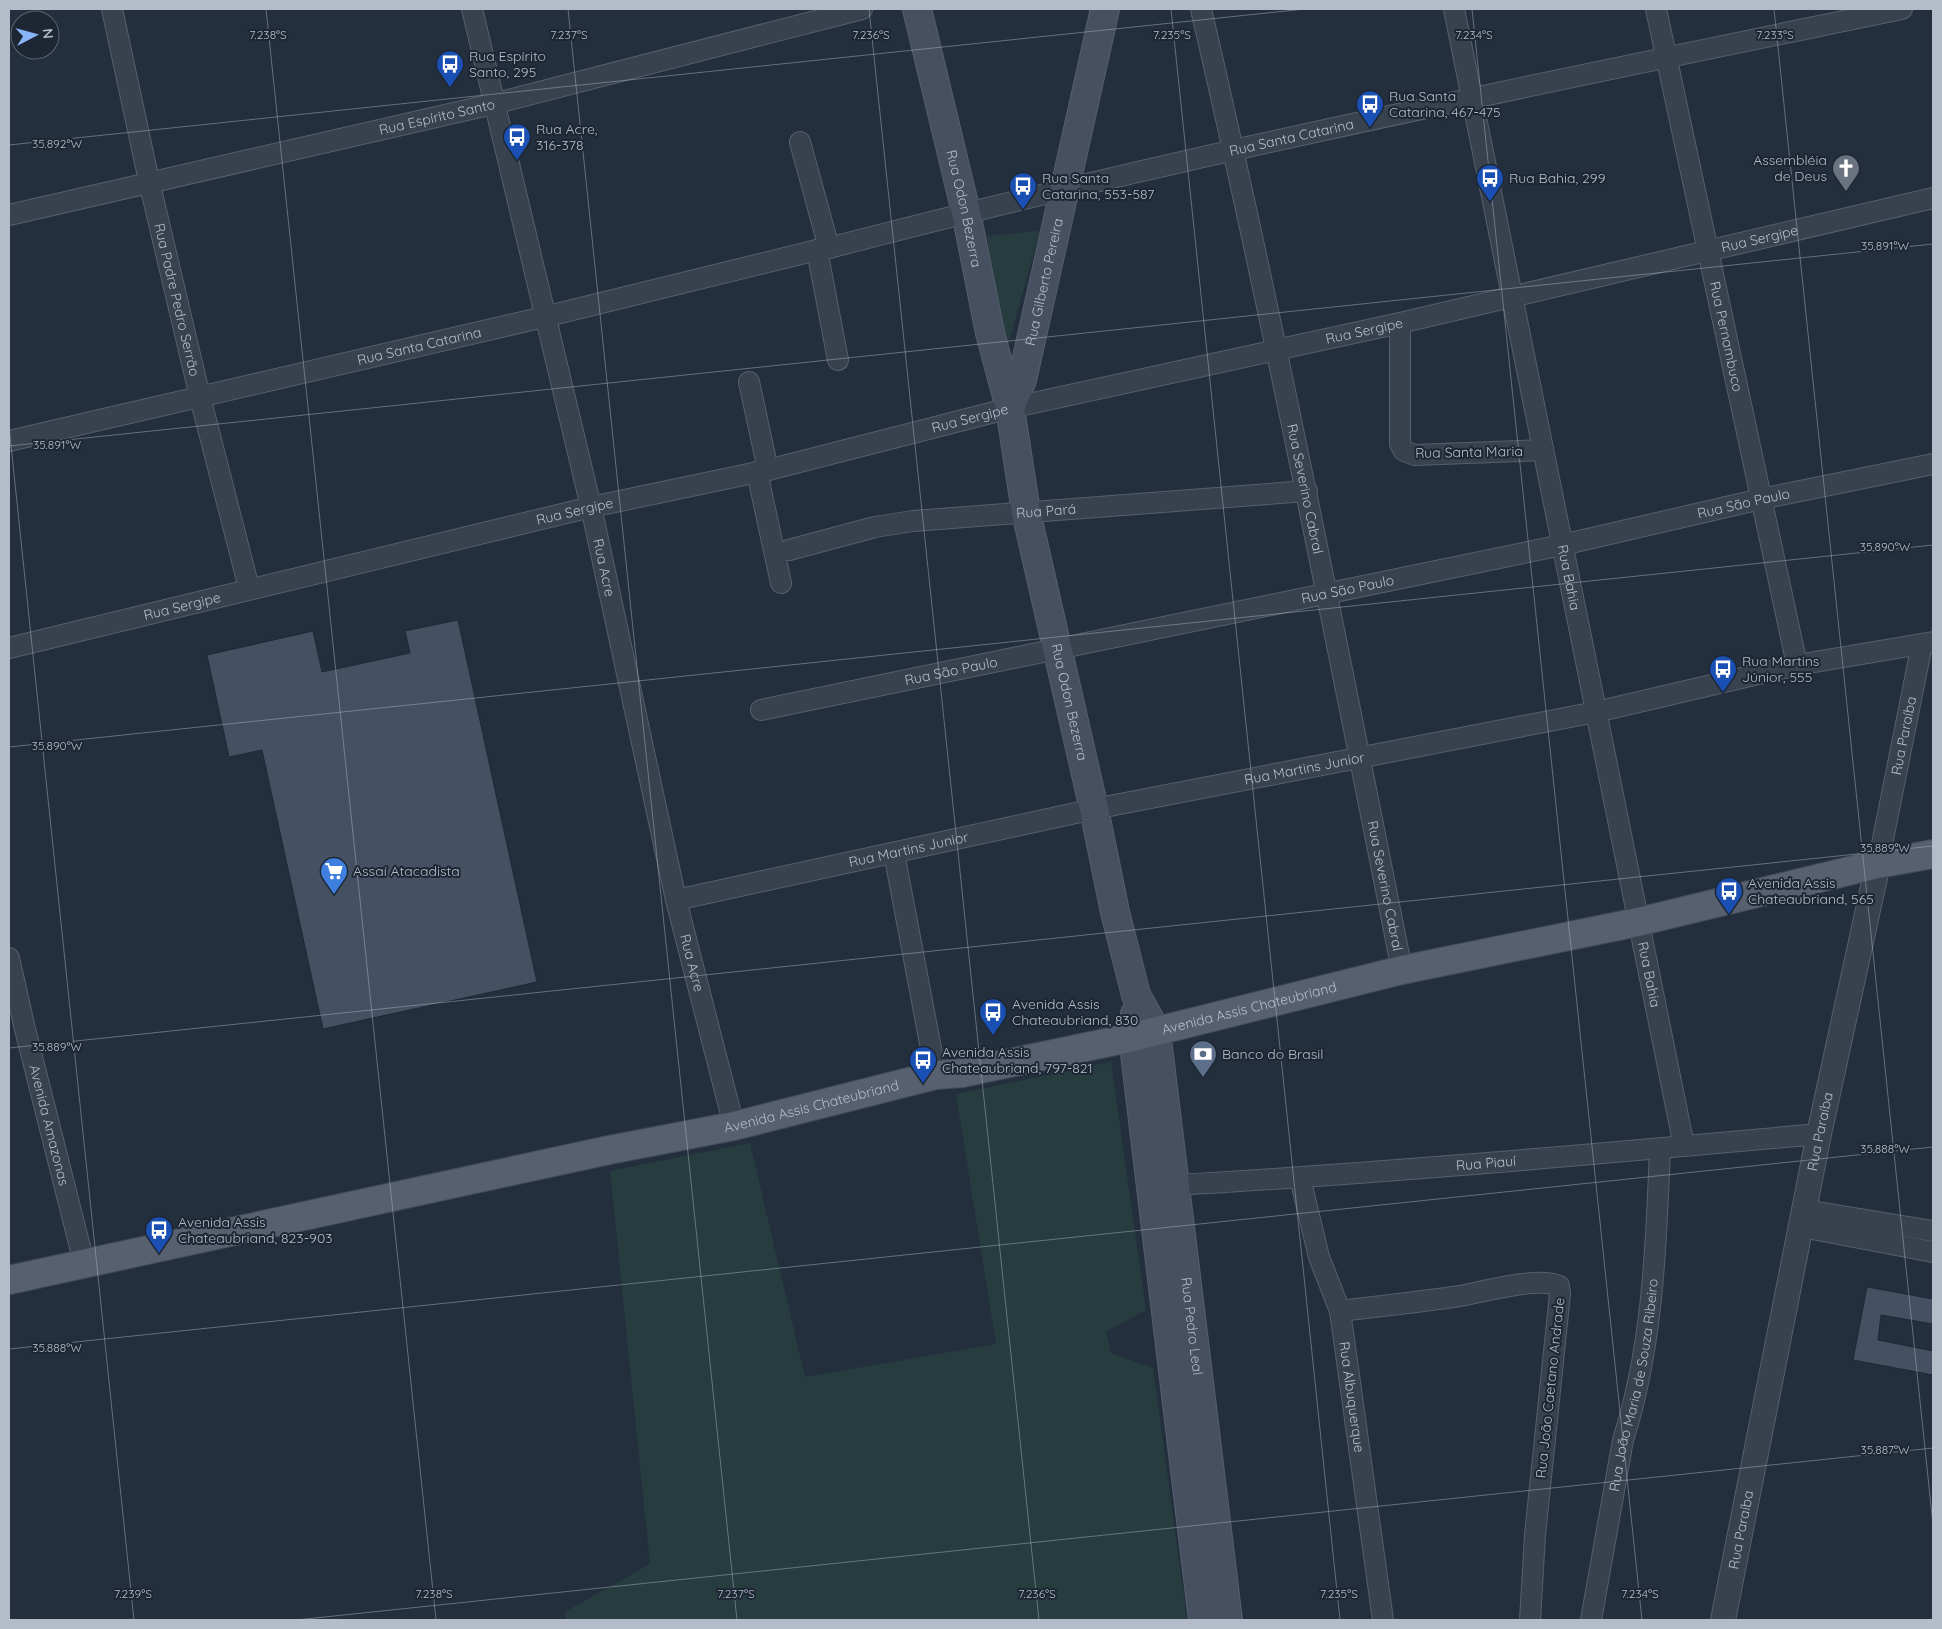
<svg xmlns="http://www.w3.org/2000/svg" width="1942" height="1629" viewBox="0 0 1942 1629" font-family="Quicksand,sans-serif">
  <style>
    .green { fill: #263c3f }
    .building { fill: #455162; stroke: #1f2835 }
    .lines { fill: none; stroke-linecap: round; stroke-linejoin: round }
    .minor-casing { stroke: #565f6c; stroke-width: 22 }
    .tertiary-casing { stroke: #565f6c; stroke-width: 26 }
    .secondary-casing { stroke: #565f6c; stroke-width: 30 }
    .primary-casing { stroke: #414a57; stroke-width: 30 }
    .minor { stroke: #38414e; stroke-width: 20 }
    .tertiary { stroke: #38414e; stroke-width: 24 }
    .secondary { stroke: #465061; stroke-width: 28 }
    .primary { stroke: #56606e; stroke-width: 28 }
    .ticks { fill: none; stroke: #b4bcc9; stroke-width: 1; stroke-opacity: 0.45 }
    .labels { text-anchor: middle; stroke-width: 4; stroke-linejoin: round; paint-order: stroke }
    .poi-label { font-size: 14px; fill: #b4bcc9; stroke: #1d2633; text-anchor: start }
    .street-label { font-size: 14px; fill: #b4bcc9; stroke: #1d2633 }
    .ticks-label { font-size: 12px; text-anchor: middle; fill: #b4bcc9; stroke: #1d2633; stroke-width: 4; stroke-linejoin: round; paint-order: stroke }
  </style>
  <rect width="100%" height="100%" fill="#242f3e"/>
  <g class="green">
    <polygon points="1040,231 1005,356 987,236"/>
    <polygon points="1111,1062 1146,1310 1106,1332 1111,1353 1153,1368 1187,1620 566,1620 565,1612 650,1564 610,1171 750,1143 805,1377 996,1344 956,1094"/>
  </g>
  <g class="building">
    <polygon points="458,620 537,982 323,1029 262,750 229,757 207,655 313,631 322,672 410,653 405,631"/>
    <polygon points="1867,1287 1933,1299 1933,1324 1881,1315 1878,1340 1933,1351 1933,1375 1853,1360"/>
  </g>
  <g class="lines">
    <g class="minor-casing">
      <g id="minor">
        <path id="s1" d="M 112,9 L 149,181 L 200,397 L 249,588"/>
        <path id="s2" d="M 472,9 L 591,507 L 676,900 L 734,1126"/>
        <path id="s3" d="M 1201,9 C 1275,328 1338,649 1402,970"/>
        <path id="s4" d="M 1454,9 L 1684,1146"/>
        <path id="s5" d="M 1656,9 L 1797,665"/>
        <polyline points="800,142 829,248"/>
        <path id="s6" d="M 9,215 L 493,104 L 862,9"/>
        <polyline points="817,250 838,360"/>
        <polyline points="1400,323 1400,444 1404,451 1415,455 1543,450"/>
        <polyline points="749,382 768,470"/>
        <path id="s7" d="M 9,441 L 544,317 L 817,250 L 829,248 C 1184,155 1543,83 1902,9"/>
        <polyline points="757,472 781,583"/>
        <path id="s8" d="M 789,550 L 875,527 L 913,521 L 1307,491"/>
        <path id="s9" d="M 9,648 L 591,507 L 768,470 L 1010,408 L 1400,323 L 1933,198"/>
        <path id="s10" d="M 761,710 L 1562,545 L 1761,499 L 1933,464"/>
        <polyline points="894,853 936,1075"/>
        <path id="s11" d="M 1878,864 L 1922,644"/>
        <path id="s12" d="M 676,900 L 1094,809 L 1596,712 L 1797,665 L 1933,642"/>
        <path id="s13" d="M 9,958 L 25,1029 L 84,1263"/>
        <path id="s14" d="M 1300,1178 L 1319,1257 L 1340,1311 L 1383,1620"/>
        <path id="s15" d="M 1161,1188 L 1175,1185 C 1390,1173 1605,1153 1819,1134"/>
        <polyline points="1805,1210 1933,1231"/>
        <polyline points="1802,1227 1933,1252"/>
        <path d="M 1340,1311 C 1380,1306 1420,1302 1460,1296 C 1483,1292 1538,1276 1559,1286 L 1560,1294 L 1535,1535 L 1530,1620"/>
        <path id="s16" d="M 1591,1620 L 1623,1440 C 1653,1346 1656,1247 1660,1149"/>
      </g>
    </g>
    <g class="tertiary-casing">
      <g id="tertiary">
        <path id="s17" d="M 1723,1620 L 1819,1134 L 1878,864"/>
      </g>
    </g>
    <g class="secondary-casing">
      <g id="secondary">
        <path id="s18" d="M 917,9 L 966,212 L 990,333 L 1010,408 L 1026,512 L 1094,809 L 1115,912 L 1136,995 L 1156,1031 L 1228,1620"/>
        <path id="s19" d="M 1010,408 L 1022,380 L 1105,9"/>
        <polyline points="1135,1014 1133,1037 1203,1620"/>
      </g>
    </g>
    <g class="primary-casing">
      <g id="primary">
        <path id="s20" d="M 9,1280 L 609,1150 L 734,1126 L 936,1075 L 962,1073 L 1129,1038 L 1402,970 L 1638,922 L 1878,864 L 1933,854"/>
      </g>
    </g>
    <use href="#minor" class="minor"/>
    <use href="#tertiary" class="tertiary"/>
    <use href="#secondary" class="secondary"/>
    <use href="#primary" class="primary"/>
  </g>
  <path class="ticks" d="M 266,9 L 436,1620M 568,9 L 737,1620M 869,9 L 1039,1620M 1171,9 L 1340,1620M 1472,9 L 1642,1620M 1774,9 L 1933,1525M 9,145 L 1305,9M 9,426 L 134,1620M 9,446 L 1933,244M 9,747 L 1933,545M 9,1048 L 1933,846M 9,1349 L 1933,1147M 296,1620 L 1933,1448"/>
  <defs>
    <g id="bus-pin" transform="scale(1.4375)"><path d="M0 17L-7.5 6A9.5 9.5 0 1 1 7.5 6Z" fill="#1a4fb4" stroke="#1d2633"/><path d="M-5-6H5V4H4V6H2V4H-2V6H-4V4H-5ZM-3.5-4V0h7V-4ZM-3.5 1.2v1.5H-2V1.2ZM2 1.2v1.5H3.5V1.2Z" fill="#fff"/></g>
    <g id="church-pin" transform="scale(1.4375)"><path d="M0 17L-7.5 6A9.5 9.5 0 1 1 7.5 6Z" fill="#6b7280" stroke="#1d2633"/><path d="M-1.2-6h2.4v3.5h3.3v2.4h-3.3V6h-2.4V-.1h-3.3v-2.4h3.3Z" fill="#fff"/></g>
    <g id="supermarket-pin" transform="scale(1.4375)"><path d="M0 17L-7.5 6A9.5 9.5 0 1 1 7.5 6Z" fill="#3f7fe0" stroke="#1d2633"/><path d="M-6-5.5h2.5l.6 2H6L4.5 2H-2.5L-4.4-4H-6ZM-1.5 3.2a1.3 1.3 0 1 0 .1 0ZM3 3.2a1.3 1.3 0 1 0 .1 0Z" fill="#fff"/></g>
    <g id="bank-pin" transform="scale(1.4375)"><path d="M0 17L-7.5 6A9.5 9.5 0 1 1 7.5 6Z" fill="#5c6f8a" stroke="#1d2633"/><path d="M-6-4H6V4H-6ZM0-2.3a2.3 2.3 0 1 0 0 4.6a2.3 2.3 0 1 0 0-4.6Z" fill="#fff"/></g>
  </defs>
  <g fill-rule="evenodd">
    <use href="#bus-pin" x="450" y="64"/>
    <use href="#bus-pin" x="1370" y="104"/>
    <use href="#bus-pin" x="517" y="137"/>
    <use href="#church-pin" x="1846" y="168"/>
    <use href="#bus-pin" x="1490" y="178"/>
    <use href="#bus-pin" x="1023" y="186"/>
    <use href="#bus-pin" x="1723" y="669"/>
    <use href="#supermarket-pin" x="334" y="871"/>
    <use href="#bus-pin" x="1729" y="891"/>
    <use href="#bus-pin" x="993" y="1012"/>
    <use href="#bank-pin" x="1203" y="1054"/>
    <use href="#bus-pin" x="923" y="1060"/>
    <use href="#bus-pin" x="159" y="1230"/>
  </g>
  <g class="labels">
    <g class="poi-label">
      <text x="469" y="61">Rua Espírito<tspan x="469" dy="16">Santo, 295</tspan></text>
      <text x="1389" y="101">Rua Santa<tspan x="1389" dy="16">Catarina, 467-475</tspan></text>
      <text x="536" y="134">Rua Acre,<tspan x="536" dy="16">316-378</tspan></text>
      <text x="1827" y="165" text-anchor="end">Assembléia<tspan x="1827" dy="16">de Deus</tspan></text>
      <text x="1042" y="183">Rua Santa<tspan x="1042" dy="16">Catarina, 553-587</tspan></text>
      <text x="1509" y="183">Rua Bahia, 299</text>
      <text x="1742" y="666">Rua Martins<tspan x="1742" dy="16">Júnior, 555</tspan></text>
      <text x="353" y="876">Assaí Atacadista</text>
      <text x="1748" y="888">Avenida Assis<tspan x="1748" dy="16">Chateaubriand, 565</tspan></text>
      <text x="1012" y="1009">Avenida Assis<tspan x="1012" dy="16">Chateaubriand, 830</tspan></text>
      <text x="942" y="1057">Avenida Assis<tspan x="942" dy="16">Chateaubriand, 797-821</tspan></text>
      <text x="1222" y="1059">Banco do Brasil</text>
      <text x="178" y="1227">Avenida Assis<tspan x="178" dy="16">Chateaubriand, 823-903</tspan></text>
    </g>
    <g class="street-label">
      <text dy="5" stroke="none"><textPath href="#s6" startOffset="439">Rua Espírito Santo</textPath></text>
      <text dy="5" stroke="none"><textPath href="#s7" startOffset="1318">Rua Santa Catarina</textPath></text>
      <text dy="5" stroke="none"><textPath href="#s18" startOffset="205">Rua Odon Bezerra</textPath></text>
      <text dy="5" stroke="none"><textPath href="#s9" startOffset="1798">Rua Sergipe</textPath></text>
      <text dy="5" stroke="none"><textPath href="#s19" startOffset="131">Rua Gilberto Pereira</textPath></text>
      <text dy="5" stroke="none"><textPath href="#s1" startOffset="298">Rua Padre Pedro Serrão</textPath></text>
      <text dy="5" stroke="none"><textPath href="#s9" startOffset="1392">Rua Sergipe</textPath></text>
      <text dy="5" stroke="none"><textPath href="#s5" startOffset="335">Rua Pernambuco</textPath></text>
      <text dy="5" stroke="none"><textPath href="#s7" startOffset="421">Rua Santa Catarina</textPath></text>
      <text dy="5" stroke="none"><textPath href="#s9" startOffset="988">Rua Sergipe</textPath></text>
      <text transform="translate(1469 452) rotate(-1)" y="5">Rua Santa Maria</text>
      <text dy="5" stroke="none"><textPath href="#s3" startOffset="491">Rua Severino Cabral</textPath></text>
      <text dy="5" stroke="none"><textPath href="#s10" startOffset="1004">Rua São Paulo</textPath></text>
      <text dy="5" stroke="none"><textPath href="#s9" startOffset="582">Rua Sergipe</textPath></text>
      <text dy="5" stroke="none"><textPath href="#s8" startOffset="261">Rua Pará</textPath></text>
      <text dy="5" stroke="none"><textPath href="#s2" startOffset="574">Rua Acre</textPath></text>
      <text dy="5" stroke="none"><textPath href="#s4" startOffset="580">Rua Bahia</textPath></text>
      <text dy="5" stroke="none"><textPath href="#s10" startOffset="599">Rua São Paulo</textPath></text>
      <text dy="5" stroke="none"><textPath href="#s9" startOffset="178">Rua Sergipe</textPath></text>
      <text dy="5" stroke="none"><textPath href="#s10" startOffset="194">Rua São Paulo</textPath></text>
      <text dy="5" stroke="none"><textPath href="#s18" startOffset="710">Rua Odon Bezerra</textPath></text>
      <text dy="5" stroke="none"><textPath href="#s11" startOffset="131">Rua Paraíba</textPath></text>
      <text dy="5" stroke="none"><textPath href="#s12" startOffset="642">Rua Martins Junior</textPath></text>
      <text dy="5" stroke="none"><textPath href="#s12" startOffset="238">Rua Martins Junior</textPath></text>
      <text dy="5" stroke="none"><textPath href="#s3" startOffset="896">Rua Severino Cabral</textPath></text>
      <text dy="5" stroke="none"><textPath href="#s2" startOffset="979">Rua Acre</textPath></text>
      <text dy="5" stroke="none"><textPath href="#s4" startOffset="985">Rua Bahia</textPath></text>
      <text dy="5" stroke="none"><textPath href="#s20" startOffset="1270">Avenida Assis Chateubriand</textPath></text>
      <text dy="5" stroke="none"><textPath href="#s20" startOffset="821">Avenida Assis Chateubriand</textPath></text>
      <text dy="5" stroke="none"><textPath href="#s13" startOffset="172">Avenida Amazonas</textPath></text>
      <text dy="5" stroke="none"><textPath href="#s17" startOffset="498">Rua Paraíba</textPath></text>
      <text dy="5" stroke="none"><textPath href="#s15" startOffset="326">Rua Piauí</textPath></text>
      <text dy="5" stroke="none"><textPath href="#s18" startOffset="1349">Rua Pedro Leal</textPath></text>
      <text dy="5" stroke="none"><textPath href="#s16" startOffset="239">Rua João Maria de Souza Ribeiro</textPath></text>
      <text transform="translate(1550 1388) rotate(-84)" y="5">Rua João Caetano Andrade</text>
      <text dy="5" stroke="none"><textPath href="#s14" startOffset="226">Rua Albuquerque</textPath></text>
      <text dy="5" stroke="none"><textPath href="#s17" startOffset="92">Rua Paraíba</textPath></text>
    </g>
  </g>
  <g class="ticks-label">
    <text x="268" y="39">7.238°S</text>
    <text x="569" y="39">7.237°S</text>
    <text x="871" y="39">7.236°S</text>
    <text x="1172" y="39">7.235°S</text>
    <text x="1474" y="39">7.234°S</text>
    <text x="1775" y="39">7.233°S</text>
    <text x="57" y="148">35.892°W</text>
    <text x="1885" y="250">35.891°W</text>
    <text x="57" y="449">35.891°W</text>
    <text x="1885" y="551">35.890°W</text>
    <text x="57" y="750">35.890°W</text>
    <text x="1885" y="852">35.889°W</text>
    <text x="57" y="1051">35.889°W</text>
    <text x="1885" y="1153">35.888°W</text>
    <text x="57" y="1352">35.888°W</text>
    <text x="1885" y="1454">35.887°W</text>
    <text x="133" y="1598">7.239°S</text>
    <text x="434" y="1598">7.238°S</text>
    <text x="736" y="1598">7.237°S</text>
    <text x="1037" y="1598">7.236°S</text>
    <text x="1339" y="1598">7.235°S</text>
    <text x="1640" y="1598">7.234°S</text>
  </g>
  <rect width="1942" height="1629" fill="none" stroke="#b4bcc9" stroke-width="20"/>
  <g transform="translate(35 35) rotate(84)"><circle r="24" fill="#1d2633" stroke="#59626f"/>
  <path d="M0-4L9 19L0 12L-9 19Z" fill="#8ab4f8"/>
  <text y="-8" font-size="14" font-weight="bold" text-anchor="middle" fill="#b4bcc9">N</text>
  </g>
</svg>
